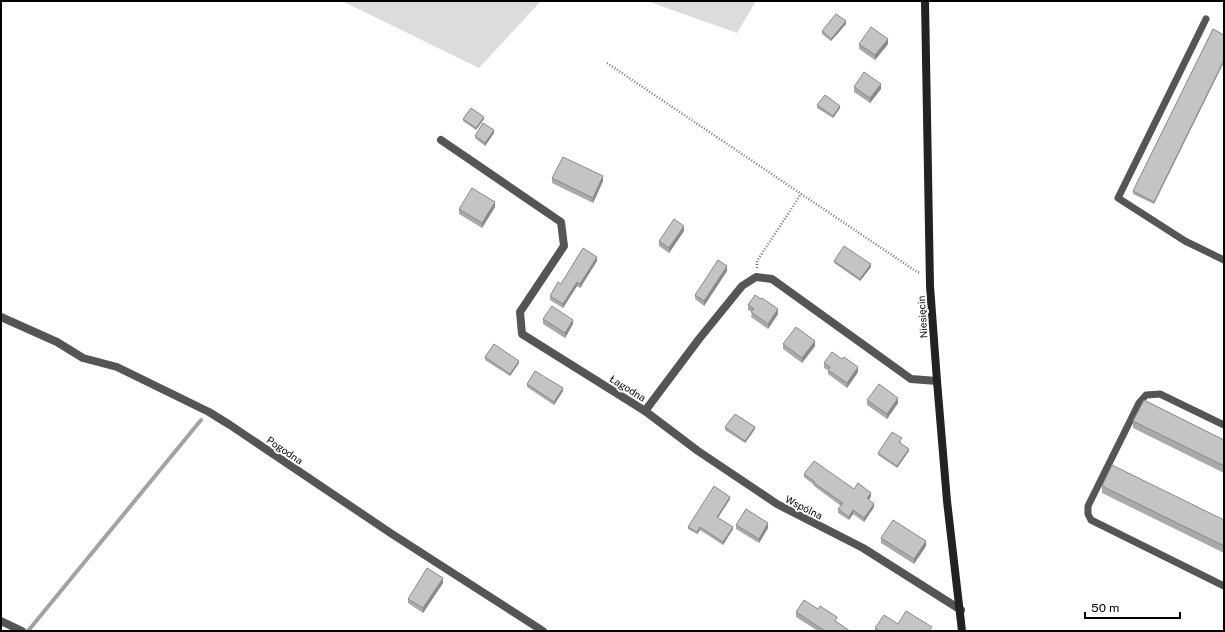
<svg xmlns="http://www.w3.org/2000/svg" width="1225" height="632" viewBox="0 0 1225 632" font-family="'Public Sans',sans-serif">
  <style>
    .green { fill: #dcdcdc }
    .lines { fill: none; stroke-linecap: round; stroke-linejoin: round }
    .stream { stroke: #a3a3a3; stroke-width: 4 }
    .path { stroke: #777; stroke-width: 2.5; stroke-dasharray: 1 2; stroke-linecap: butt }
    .lane { stroke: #555; stroke-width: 7 }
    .street { stroke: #555; stroke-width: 8 }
    .secondary { stroke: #222; stroke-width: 8 }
    .wall { fill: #a9a9a9 }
    .shaded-wall { fill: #898989 }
    .building { fill: #c4c4c4; stroke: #898989 }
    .labels { text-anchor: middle; stroke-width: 4; stroke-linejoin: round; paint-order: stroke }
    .street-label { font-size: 10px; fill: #000; stroke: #fff }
  </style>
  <rect width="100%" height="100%" fill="#fff"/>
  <g class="green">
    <polygon points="342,1 541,1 479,68"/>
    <polygon points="647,1 756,1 737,33"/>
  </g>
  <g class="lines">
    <polyline class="stream" points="28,631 201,420"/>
    <g class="path">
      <polyline points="607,63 917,272 921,273"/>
      <polyline points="757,268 757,261 801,194"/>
    </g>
    <g class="lane">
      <polyline points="1206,19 1118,198 1185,241 1224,260"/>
      <polyline points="1224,425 1160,394 1146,395 1139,403 1088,506 1088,514 1091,520 1224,586"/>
    </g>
    <g class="street">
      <polyline points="441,140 561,222 564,246 520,312 522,334 645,411 698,451 777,504 863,548 961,610"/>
      <polyline points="1,317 57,342 83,358 117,367 209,412 230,425 392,534 543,631"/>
      <polyline points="645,411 699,339 742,286 756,277 772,279 911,379 937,381"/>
      <polyline points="1,621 22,631"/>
    </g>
    <polyline class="secondary" points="925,1 930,286 937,381 947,501 962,631"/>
  </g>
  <g class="wall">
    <polygon points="846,24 831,41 822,34 822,31"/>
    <polygon points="1213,29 1154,204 1133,194 1133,191"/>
    <polygon points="859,44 888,44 875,60 859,49"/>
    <polygon points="854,87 881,89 870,103 854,92"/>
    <polygon points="817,105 840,108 833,118 817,108"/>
    <polygon points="463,119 484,119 476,130 463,121"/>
    <polygon points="494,133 485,146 475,138 475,136"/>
    <polygon points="552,178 603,181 593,203 552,183"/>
    <polygon points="495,207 482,228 459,214 459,209"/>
    <polygon points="684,231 669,253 659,246 659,241"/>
    <polygon points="597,261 580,288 577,286 563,308 550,300 550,296 561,284"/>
    <polygon points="834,261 871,267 860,281 834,263"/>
    <polygon points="727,271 704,306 695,299 695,295"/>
    <polygon points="761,299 778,314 768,329 751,317 752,312 748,310 748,305"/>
    <polygon points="543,319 573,324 565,338 543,324"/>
    <polygon points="783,344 815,346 802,363 783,349"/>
    <polygon points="485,357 519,363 510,376 485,360"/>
    <polygon points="824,363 858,372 847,388 828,374 828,370 824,368"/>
    <polygon points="527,384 563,391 554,405 527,387"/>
    <polygon points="867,400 898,403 887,419 867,405"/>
    <polygon points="1133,421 1224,440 1224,473 1133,428"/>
    <polygon points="725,427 755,429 745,443 725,430"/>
    <polygon points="902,441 900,443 909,451 897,468 878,455 878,453"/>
    <polygon points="804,474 854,489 871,496 869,500 874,507 864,522 853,514 849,520 838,513 838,509 841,506 814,486 814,485 804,477"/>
    <polygon points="1102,486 1224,520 1224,553 1102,493"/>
    <polygon points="730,499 718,518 733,529 723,545 700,530 697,534 688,529 688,527"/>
    <polygon points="736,525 768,528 759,543 736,529"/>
    <polygon points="881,538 926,546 914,564 881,543"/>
    <polygon points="443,583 423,613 408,603 408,599"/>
    <polygon points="796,612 837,622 850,631 818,631 796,617"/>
    <polygon points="898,624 932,631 875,631 875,628"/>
  </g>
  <g class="shaded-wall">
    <polygon points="846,21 846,24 831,41 831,39"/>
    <polygon points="888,39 888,44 875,60 875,55"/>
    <polygon points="1224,60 1224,62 1154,204 1154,202"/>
    <polygon points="881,84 881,89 870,103 870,98"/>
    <polygon points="840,106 840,108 833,118 833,116"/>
    <polygon points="484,117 484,119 476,130 476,128"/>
    <polygon points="494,130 494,133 485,146 485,143"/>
    <polygon points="603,176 603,181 593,203 593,198"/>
    <polygon points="495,202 495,207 482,228 482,223"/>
    <polygon points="684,226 684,231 669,253 669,248"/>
    <polygon points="597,257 597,261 580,288 580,284"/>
    <polygon points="871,264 871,267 860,281 860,279"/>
    <polygon points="727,266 727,271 704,306 704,301"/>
    <polygon points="577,282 577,286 563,308 563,304"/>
    <polygon points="778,309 778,314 768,329 768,324"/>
    <polygon points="573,320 573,324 565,338 565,333"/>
    <polygon points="815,341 815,346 802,363 802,358"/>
    <polygon points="519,361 519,363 510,376 510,374"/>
    <polygon points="858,367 858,372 847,388 847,383"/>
    <polygon points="563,388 563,391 554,405 554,402"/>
    <polygon points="898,398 898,403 887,419 887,414"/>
    <polygon points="755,427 755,429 745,443 745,441"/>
    <polygon points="909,449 909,451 897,468 897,466"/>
    <polygon points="871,493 871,496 867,502 867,498"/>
    <polygon points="730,497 730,499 717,519 717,517"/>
    <polygon points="874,504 874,507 864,522 864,518"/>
    <polygon points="853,510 853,514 849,520 849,517"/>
    <polygon points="768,523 768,528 759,543 759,539"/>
    <polygon points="700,527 700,530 697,534 697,532"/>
    <polygon points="733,527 733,529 723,545 723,542"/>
    <polygon points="926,541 926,546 914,564 914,559"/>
    <polygon points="443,578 443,583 423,613 423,608"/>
  </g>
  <g class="building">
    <polygon points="836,14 846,21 831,39 822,31"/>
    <polygon points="871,27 888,39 875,55 859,44"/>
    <polygon points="1213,29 1224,35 1224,60 1154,202 1133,191"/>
    <polygon points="864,72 881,84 870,98 854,87"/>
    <polygon points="825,95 840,106 833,116 817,105"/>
    <polygon points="471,108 484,117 476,128 463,119"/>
    <polygon points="483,123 494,130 485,143 475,136"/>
    <polygon points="563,157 603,176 593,198 552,178"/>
    <polygon points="472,188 495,202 482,223 459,209"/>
    <polygon points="674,219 684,226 669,248 659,241"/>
    <polygon points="844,246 871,264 860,279 834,261"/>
    <polygon points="583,248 597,257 580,284 577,282 563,304 550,296 558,282 561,284"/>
    <polygon points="718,260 727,266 704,301 695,295"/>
    <polygon points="755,295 761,299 762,298 778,309 768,324 751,312 754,309 748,305"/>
    <polygon points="552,306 573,320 565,333 543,319"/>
    <polygon points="796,327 815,341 802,358 783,344"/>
    <polygon points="494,344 519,361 510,374 485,357"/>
    <polygon points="832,352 842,359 844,357 858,367 847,383 828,370 830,367 824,363"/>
    <polygon points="535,371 563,388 554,402 527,384"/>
    <polygon points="879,384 898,398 887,414 867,400"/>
    <polygon points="1144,400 1224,440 1224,466 1133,421"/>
    <polygon points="735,414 755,427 745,441 725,427"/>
    <polygon points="892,432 902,438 899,442 909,449 897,466 878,453"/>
    <polygon points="814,461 854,489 858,483 871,493 867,498 874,504 864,518 853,510 849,517 838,509 843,503 814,483 815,482 804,474"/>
    <polygon points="1112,465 1224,520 1224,546 1102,486"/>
    <polygon points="714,486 730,497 717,517 733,527 723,542 700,527 697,532 688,527"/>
    <polygon points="746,509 768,523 759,539 736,525"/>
    <polygon points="893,520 926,541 914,559 881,538"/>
    <polygon points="427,568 443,578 423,608 408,599"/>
    <polygon points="804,600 818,609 820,606 837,617 835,621 850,631 825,631 796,612"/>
    <polygon points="906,611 932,627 929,631 880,631 875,628 884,615 898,624"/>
  </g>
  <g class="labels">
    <g class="street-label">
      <text transform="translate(922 317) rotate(-94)" y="4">Niesięcin</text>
      <text transform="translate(628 388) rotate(32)" y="4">Łagodna</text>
      <text transform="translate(285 450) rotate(34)" y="4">Pogodna</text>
      <text transform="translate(804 507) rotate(27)" y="4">Wspólna</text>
    </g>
  </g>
  <rect width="1225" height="632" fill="none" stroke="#000000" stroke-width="4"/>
  <path d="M1085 612v6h95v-6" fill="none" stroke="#000000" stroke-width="2"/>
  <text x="1091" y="612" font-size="12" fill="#000000" stroke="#ffffff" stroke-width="3" paint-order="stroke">50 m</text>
</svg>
